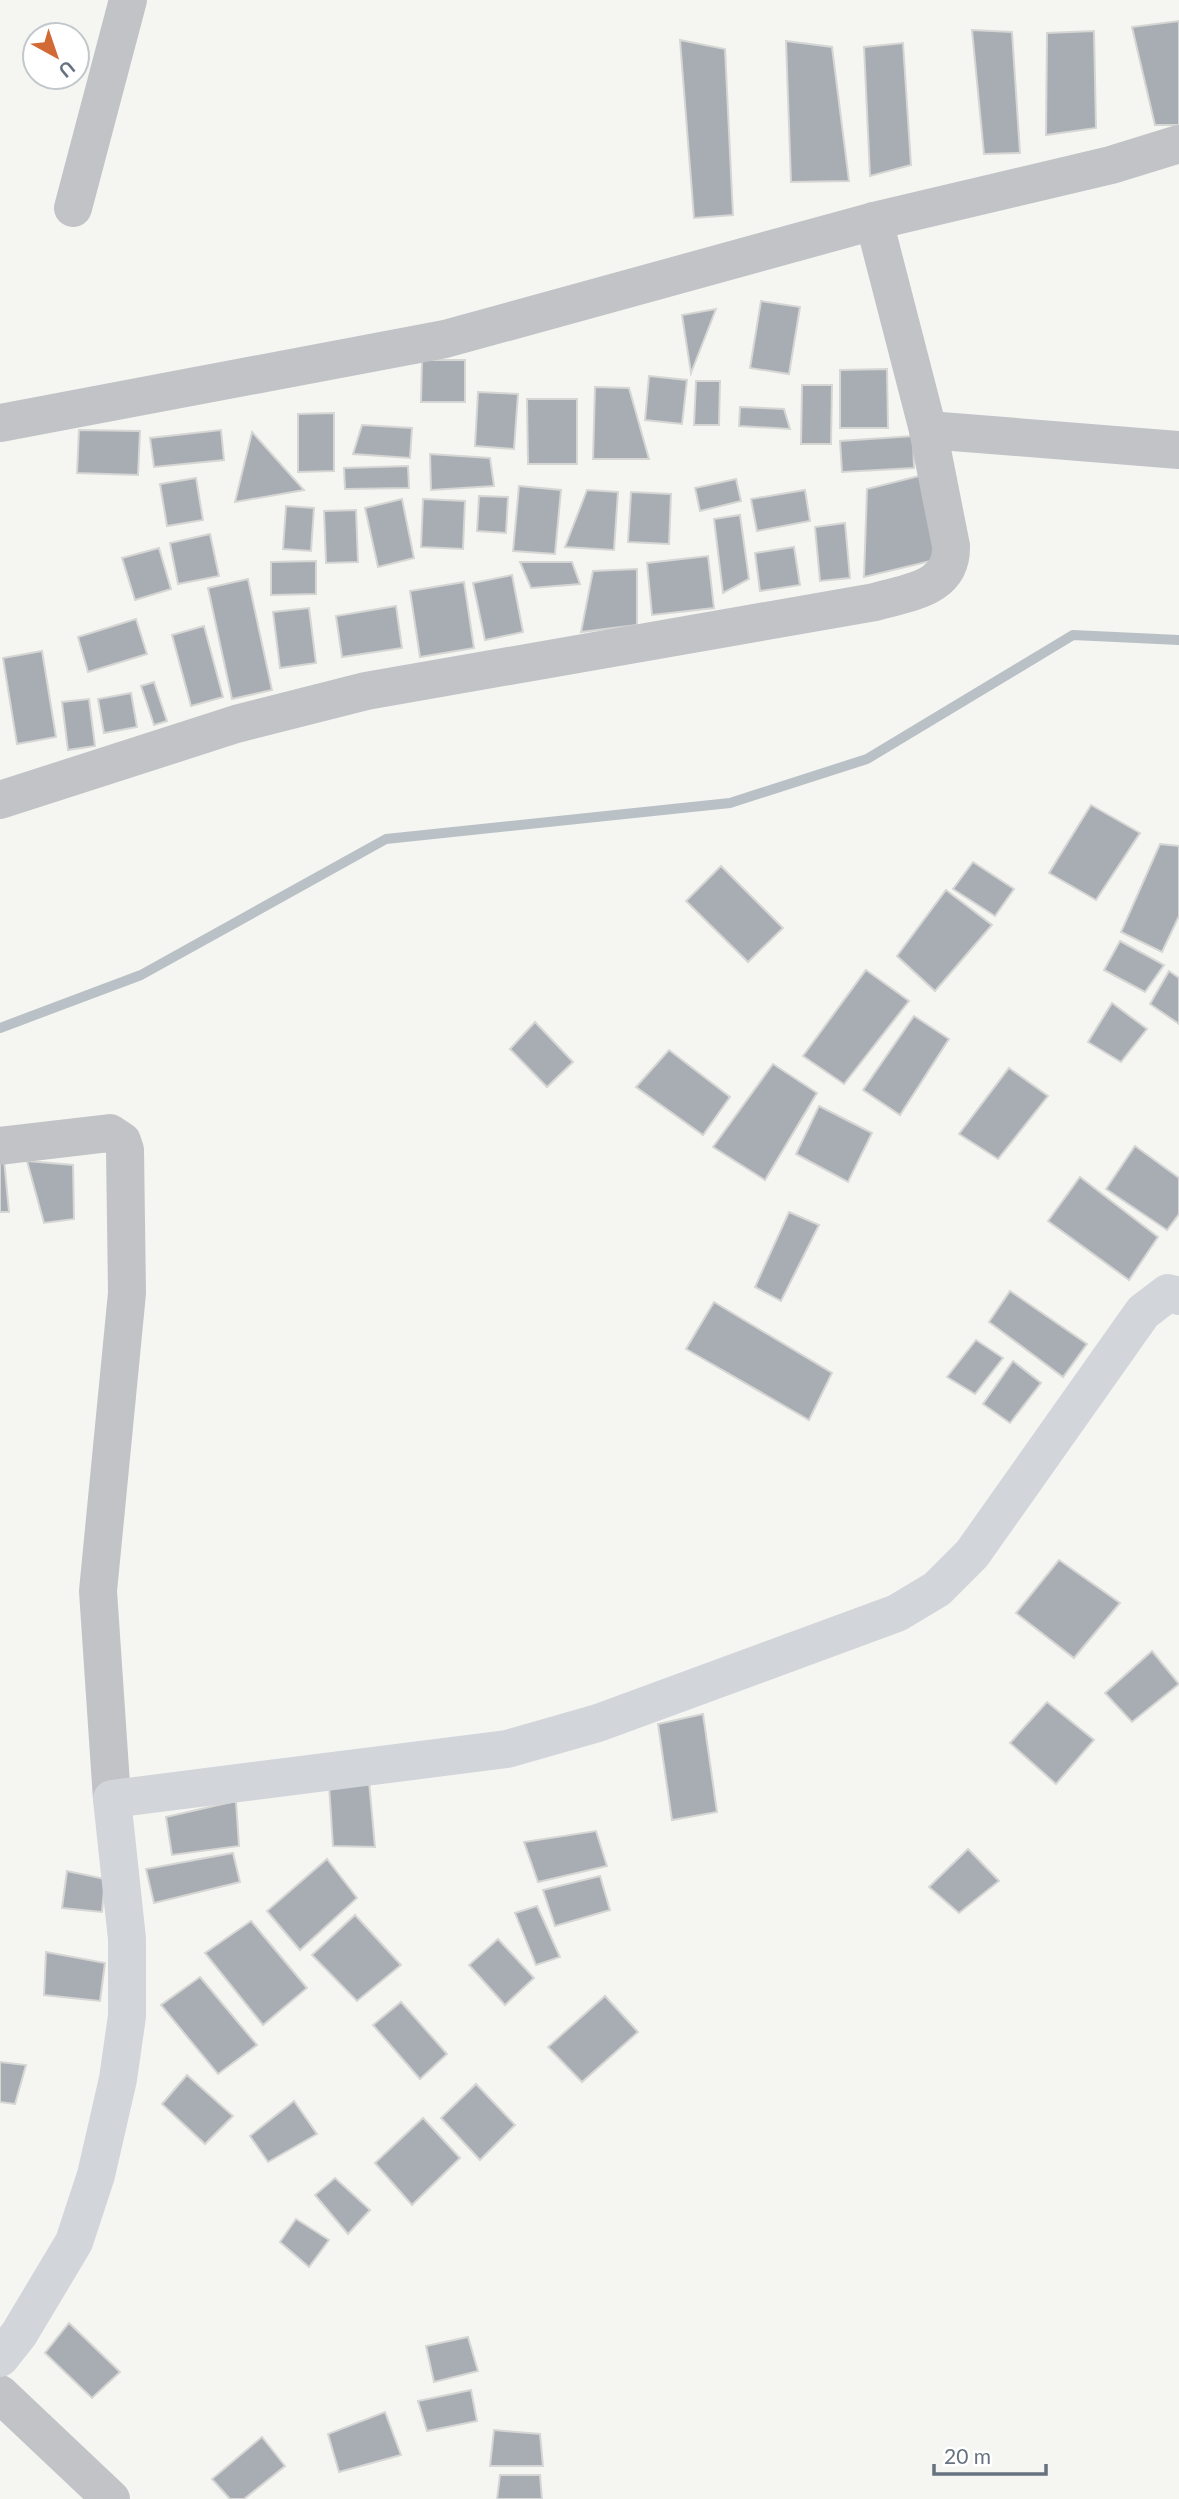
<svg xmlns="http://www.w3.org/2000/svg" width="1179" height="2499" viewBox="0 0 1179 2499" font-family="Lato,sans-serif">
  <style>
    .lines { fill: none; stroke-linecap: round; stroke-linejoin: round }
    .stream { stroke: #b9c1c6; stroke-width: 10 }
    .building { fill: #a7adb3; stroke: #d6d6d4; stroke-width: 2 }
    .street { stroke: #c1c3c7; stroke-width: 38 }
    .secondary { stroke: #d2d5da; stroke-width: 38 }
  </style>
  <rect width="100%" height="100%" fill="#f5f5f2"/>
  <g class="lines">
    <polyline class="stream" points="0,1028 141,975 386,839 730,803 867,759 1073,635 1179,640"/>
  </g>
  <g class="building">
    <polygon points="1179,21 1179,125 1155,125 1132,27"/>
    <polygon points="972,30 1012,32 1020,153 984,154"/>
    <polygon points="1094,31 1096,128 1046,135 1047,33"/>
    <polygon points="680,40 725,49 733,215 694,218"/>
    <polygon points="786,41 832,47 849,181 791,182"/>
    <polygon points="903,43 911,165 870,176 864,47"/>
    <polygon points="761,301 800,307 789,374 750,368"/>
    <polygon points="716,309 691,373 682,315"/>
    <polygon points="422,360 465,360 465,402 421,402"/>
    <polygon points="887,369 888,428 840,428 840,370"/>
    <polygon points="649,376 687,380 682,424 645,420"/>
    <polygon points="696,381 720,381 719,425 694,425"/>
    <polygon points="802,385 832,385 831,444 801,444"/>
    <polygon points="595,387 629,388 649,459 593,459"/>
    <polygon points="478,392 518,394 514,449 475,446"/>
    <polygon points="527,399 577,399 577,464 528,464"/>
    <polygon points="740,407 784,409 790,429 739,426"/>
    <polygon points="334,413 334,471 298,472 298,414"/>
    <polygon points="362,425 412,428 410,458 353,454"/>
    <polygon points="79,430 140,431 138,475 77,473"/>
    <polygon points="221,430 224,460 154,467 150,438"/>
    <polygon points="252,432 304,490 235,502"/>
    <polygon points="913,436 914,468 842,472 840,441"/>
    <polygon points="430,454 490,458 494,486 431,490"/>
    <polygon points="408,466 409,488 345,489 344,468"/>
    <polygon points="923,475 943,558 864,577 867,489"/>
    <polygon points="196,478 203,520 167,526 160,484"/>
    <polygon points="736,479 741,501 700,511 695,488"/>
    <polygon points="519,486 561,490 555,554 513,551"/>
    <polygon points="587,490 618,492 614,550 565,547"/>
    <polygon points="805,490 810,521 757,531 751,499"/>
    <polygon points="631,492 671,494 669,544 628,542"/>
    <polygon points="479,496 508,497 506,533 477,531"/>
    <polygon points="402,499 414,558 378,567 365,508"/>
    <polygon points="423,499 465,501 463,549 421,547"/>
    <polygon points="286,506 314,508 311,551 283,549"/>
    <polygon points="356,510 358,562 326,563 324,511"/>
    <polygon points="740,515 749,579 723,593 714,519"/>
    <polygon points="845,523 850,578 820,581 815,527"/>
    <polygon points="210,534 219,576 178,584 170,543"/>
    <polygon points="794,547 800,585 760,591 755,553"/>
    <polygon points="159,548 171,589 135,600 122,558"/>
    <polygon points="708,556 714,608 652,615 647,563"/>
    <polygon points="316,561 316,594 271,595 271,562"/>
    <polygon points="520,562 572,562 580,584 531,588"/>
    <polygon points="637,569 637,625 581,632 593,571"/>
    <polygon points="512,575 523,632 485,640 473,583"/>
    <polygon points="248,579 272,690 232,699 208,588"/>
    <polygon points="464,582 474,648 420,657 410,591"/>
    <polygon points="396,606 402,648 342,657 336,616"/>
    <polygon points="309,608 316,663 280,668 273,612"/>
    <polygon points="136,619 147,654 88,672 78,637"/>
    <polygon points="204,626 223,697 191,706 172,635"/>
    <polygon points="42,651 56,737 17,744 3,658"/>
    <polygon points="154,682 167,721 154,725 141,686"/>
    <polygon points="131,693 137,727 104,733 98,699"/>
    <polygon points="89,699 95,746 68,750 62,702"/>
    <polygon points="1091,805 1140,833 1096,900 1049,873"/>
    <polygon points="1160,844 1179,846 1179,916 1162,952 1121,932"/>
    <polygon points="973,862 1014,889 995,916 953,889"/>
    <polygon points="721,866 783,928 748,962 686,901"/>
    <polygon points="946,890 992,925 935,991 897,956"/>
    <polygon points="1120,941 1164,965 1145,992 1104,970"/>
    <polygon points="866,970 909,1001 844,1084 803,1056"/>
    <polygon points="1169,971 1179,978 1179,1024 1150,1004"/>
    <polygon points="1112,1003 1147,1029 1121,1062 1088,1042"/>
    <polygon points="914,1016 949,1039 900,1115 863,1090"/>
    <polygon points="535,1022 573,1062 547,1087 510,1049"/>
    <polygon points="669,1050 730,1097 703,1135 636,1087"/>
    <polygon points="773,1064 817,1093 765,1180 713,1147"/>
    <polygon points="1009,1068 1048,1096 998,1159 959,1134"/>
    <polygon points="819,1106 872,1133 848,1182 796,1154"/>
    <polygon points="1135,1146 1179,1178 1179,1214 1167,1230 1106,1189"/>
    <polygon points="0,1160 4,1160 9,1212 0,1212"/>
    <polygon points="27,1161 73,1165 74,1219 44,1223"/>
    <polygon points="1080,1177 1158,1237 1129,1280 1048,1221"/>
    <polygon points="789,1212 819,1225 781,1301 755,1287"/>
    <polygon points="1010,1291 1087,1344 1063,1377 989,1322"/>
    <polygon points="714,1302 832,1373 809,1420 686,1349"/>
    <polygon points="976,1340 1003,1358 975,1394 947,1377"/>
    <polygon points="1013,1361 1041,1383 1010,1423 983,1404"/>
    <polygon points="1059,1560 1120,1603 1074,1658 1016,1613"/>
    <polygon points="1152,1651 1179,1684 1132,1722 1105,1693"/>
    <polygon points="1047,1702 1094,1740 1056,1784 1010,1743"/>
    <polygon points="703,1714 717,1812 672,1820 658,1724"/>
    <polygon points="369,1782 375,1847 333,1846 329,1785"/>
    <polygon points="236,1801 239,1846 172,1855 166,1817"/>
    <polygon points="596,1831 607,1866 538,1882 524,1842"/>
    <polygon points="968,1849 999,1881 959,1913 929,1887"/>
    <polygon points="233,1853 240,1882 154,1903 146,1869"/>
    <polygon points="327,1859 357,1898 300,1950 267,1911"/>
    <polygon points="67,1871 105,1879 102,1912 62,1908"/>
    <polygon points="600,1876 610,1910 555,1926 543,1890"/>
    <polygon points="537,1906 560,1957 536,1965 515,1913"/>
    <polygon points="355,1915 401,1965 357,2001 312,1955"/>
    <polygon points="251,1921 307,1988 263,2025 205,1953"/>
    <polygon points="498,1939 534,1978 505,2005 469,1965"/>
    <polygon points="46,1952 105,1963 100,2001 44,1995"/>
    <polygon points="200,1977 257,2045 218,2074 161,2005"/>
    <polygon points="605,1996 638,2032 582,2082 548,2047"/>
    <polygon points="401,2002 447,2054 420,2079 373,2025"/>
    <polygon points="0,2062 26,2065 15,2104 0,2102"/>
    <polygon points="187,2075 233,2116 205,2144 162,2104"/>
    <polygon points="476,2084 515,2125 480,2160 441,2118"/>
    <polygon points="294,2101 317,2134 268,2162 250,2136"/>
    <polygon points="423,2118 460,2158 412,2205 375,2163"/>
    <polygon points="335,2178 370,2210 348,2234 315,2195"/>
    <polygon points="296,2219 329,2240 309,2267 280,2242"/>
    <polygon points="69,2323 120,2372 92,2398 45,2353"/>
    <polygon points="468,2337 478,2371 434,2382 426,2346"/>
    <polygon points="471,2390 477,2421 427,2431 418,2401"/>
    <polygon points="385,2412 401,2455 339,2472 328,2434"/>
    <polygon points="494,2430 540,2434 543,2466 490,2466"/>
    <polygon points="262,2437 285,2466 244,2499 230,2499 212,2479"/>
    <polygon points="500,2475 540,2475 542,2499 497,2499"/>
  </g>
  <g class="lines">
    <g class="street">
      <polyline points="73,208 128,0"/>
      <polyline points="874,221 928,430"/>
      <polyline points="0,423 445,339 874,221 1111,165 1179,144"/>
      <path d="M 0,800 L 236,724 L 366,691 L 875,602 C 909,592 952,589 951,546 L 928,430 L 1179,450"/>
      <polyline points="0,1146 110,1133 122,1141 125,1150 127,1293 98,1591 112,1799"/>
      <polyline points="0,2394 111,2499"/>
    </g>
    <polyline class="secondary" points="0,2358 19,2334 74,2242 96,2175 118,2079 127,2016 127,1939 112,1799 507,1749 598,1723 897,1613 937,1589 972,1554 1143,1312 1168,1293 1179,1296"/>
  </g>
  <g transform="translate(56 56) rotate(140)"><circle r="33" fill="#ffffff" stroke="#c2c7cc" stroke-width="2"/>
  <path d="M0-5L12 26L0 18L-12 26Z" fill="#d26a35"/>
  <text y="-10" font-size="19" font-weight="bold" text-anchor="middle" fill="#677280">U</text>
  </g>
  <path d="M934 2464v10h112v-10" fill="none" stroke="#677280" stroke-width="3.5"/>
  <text x="944" y="2464" font-size="21" fill="#677280" stroke="#ffffff" stroke-width="5" paint-order="stroke">20 m</text>
</svg>
